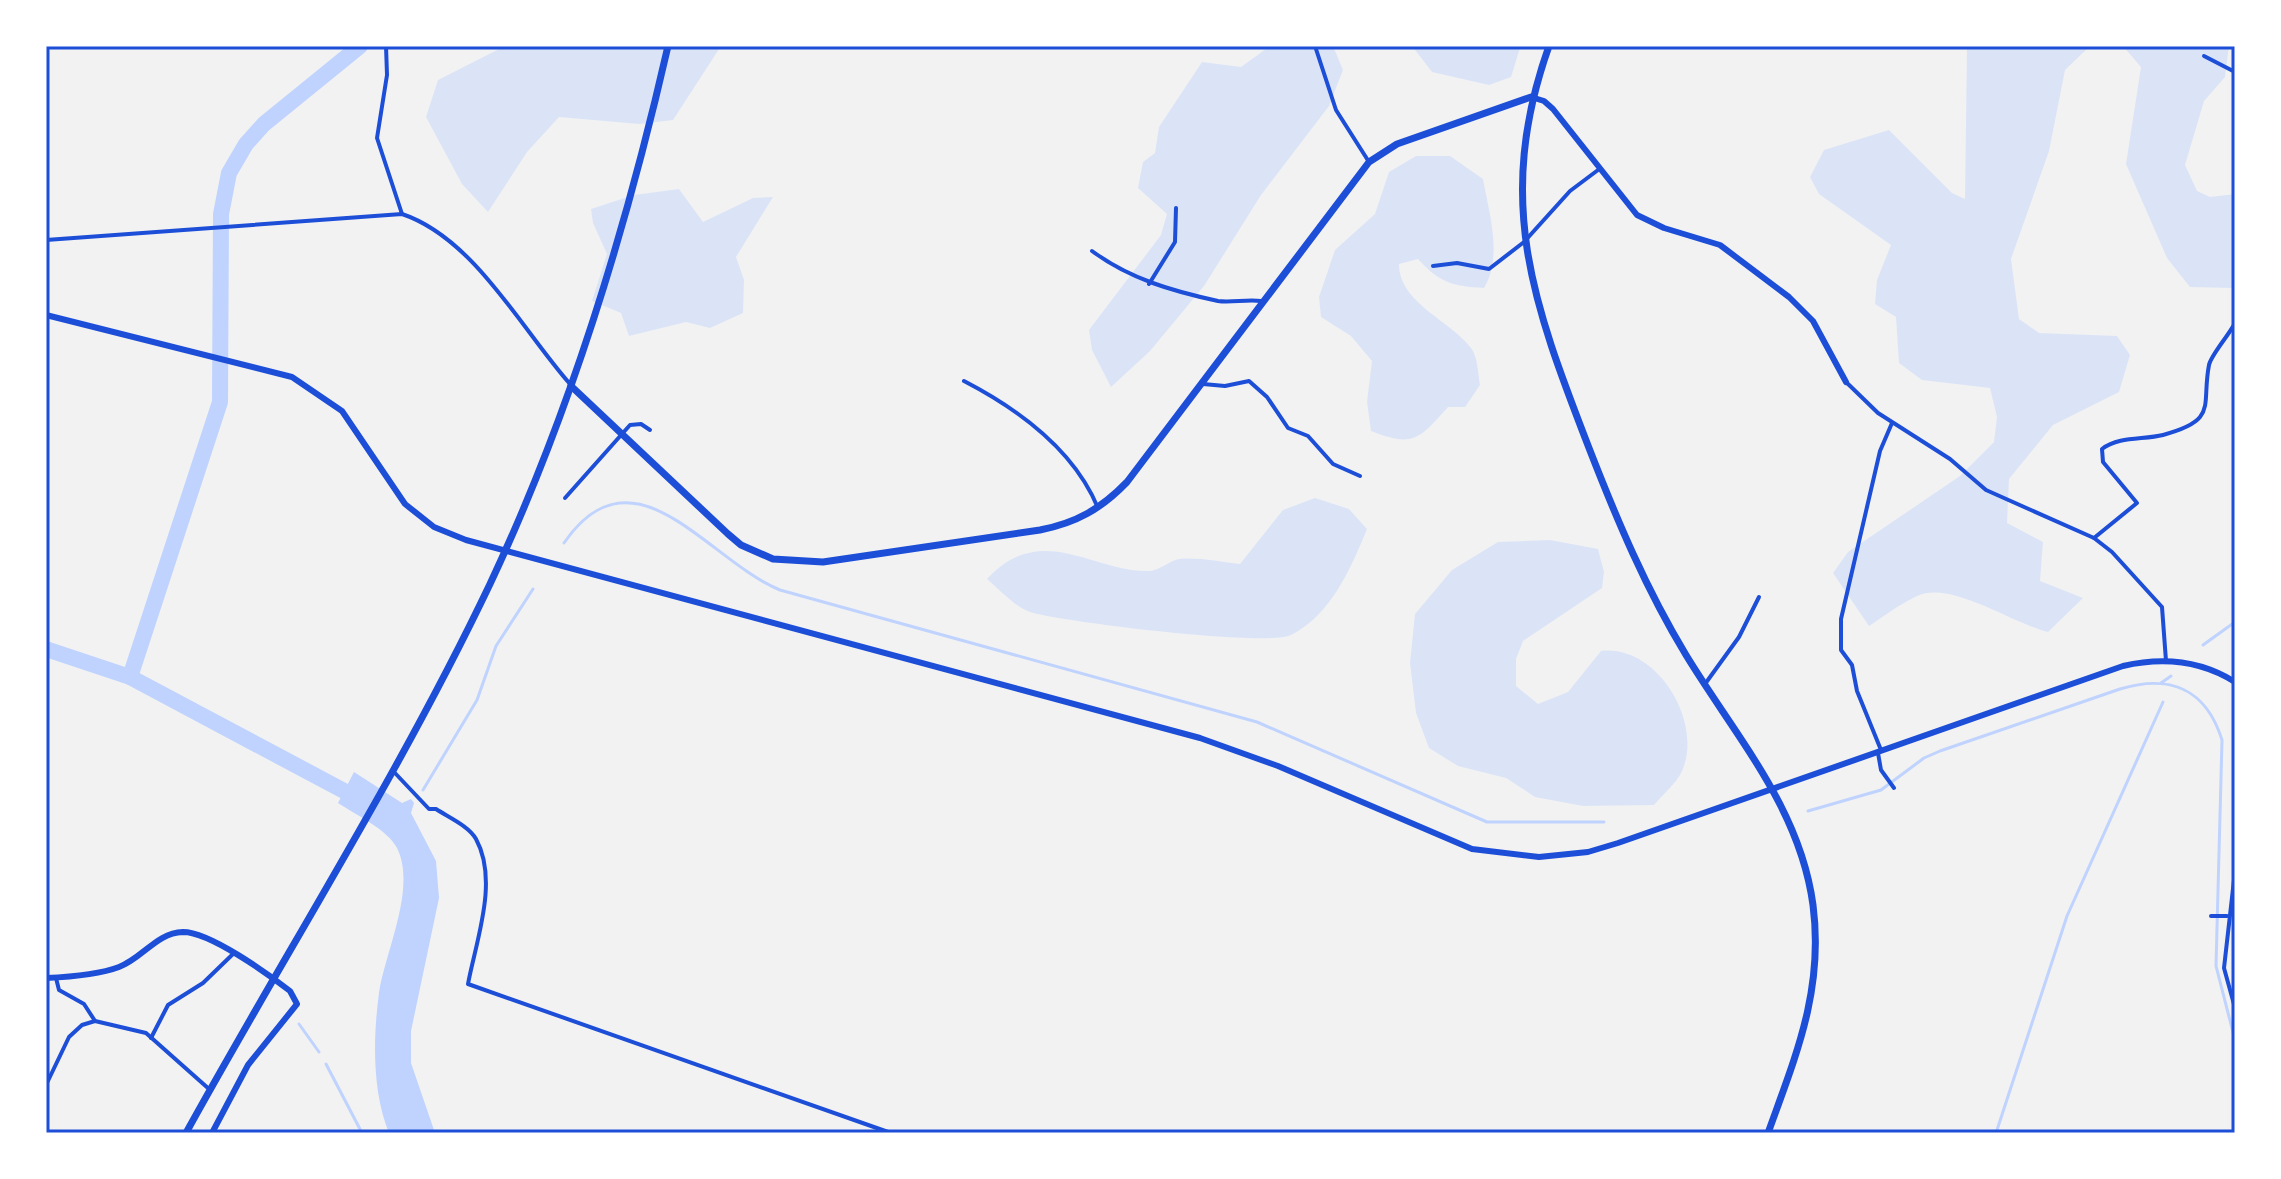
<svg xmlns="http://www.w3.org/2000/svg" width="2281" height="1179" viewBox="0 0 2281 1179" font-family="Quicksand,sans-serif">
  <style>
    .green { fill: #dbe4f7 }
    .water { fill: #bfd3fe }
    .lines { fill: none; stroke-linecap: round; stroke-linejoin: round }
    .stream { stroke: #bfd3fe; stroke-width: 3 }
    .river { stroke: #bfd3fe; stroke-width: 16 }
    .minor { stroke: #1d4ed8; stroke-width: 4 }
    .tertiary { stroke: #1d4ed8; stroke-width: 6 }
    .primary { stroke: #1d4ed8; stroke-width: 7 }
    .neatline { fill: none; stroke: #1d4ed8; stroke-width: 3 }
  </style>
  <rect width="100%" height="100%" fill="#f2f2f2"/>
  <g class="green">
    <polygon points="505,46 721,46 673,120 639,124 559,117 527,152 488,212 462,184 426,117 438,80"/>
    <polygon points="1270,46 1333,46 1343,70 1329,106 1261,195 1204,286 1150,351 1111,387 1092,350 1089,330 1161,235 1167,214 1138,188 1143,162 1155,153 1159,127 1202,62 1241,67"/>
    <polygon points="1412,46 1519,46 1520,48 1511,77 1489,85 1432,72"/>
    <path d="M 1967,46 L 2090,46 L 2065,70 L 2049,151 L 2011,259 L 2019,319 L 2039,333 L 2117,336 L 2130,355 L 2119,392 L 2053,425 L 2009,479 L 2007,523 L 2043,542 L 2040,581 L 2083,598 L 2048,632 C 2013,624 1951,580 1917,596 C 1900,604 1884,616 1869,626 L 1833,573 L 1848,552 L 1960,476 L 1994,442 L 1997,417 L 1990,388 L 1922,380 L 1899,363 L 1896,317 L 1875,304 L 1877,280 L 1891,245 L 1819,194 L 1810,177 L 1824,150 L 1889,130 L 1952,193 L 1965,199 Z"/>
    <polygon points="2123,46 2229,46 2225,77 2204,101 2185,165 2197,191 2210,197 2235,194 2233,288 2190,287 2167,258 2126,164 2141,67"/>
    <path d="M 1416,156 L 1450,156 L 1483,179 C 1489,213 1503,257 1484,288 C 1452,286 1440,283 1418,259 L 1399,264 C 1399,303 1450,320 1471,348 C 1478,357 1478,375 1480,385 L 1465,407 L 1448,407 C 1419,439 1414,448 1371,431 L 1367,402 L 1372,361 L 1351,336 L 1321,317 L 1319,297 L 1335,250 L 1375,214 L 1389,172 Z"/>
    <polygon points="679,189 703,222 753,198 773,197 736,257 744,280 743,313 710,328 686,322 629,336 621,313 592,301 607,254 593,223 591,209 634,195"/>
    <path d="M 1315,498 L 1349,509 L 1367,529 C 1351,568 1331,615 1291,635 C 1267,647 1062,622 1030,612 C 1015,607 999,589 987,579 C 1041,520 1094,573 1150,571 C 1160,570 1169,561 1179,559 C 1198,557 1221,562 1240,564 L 1283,510 Z"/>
    <path d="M 1550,540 L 1598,549 L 1604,572 L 1602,588 L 1523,641 L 1516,659 L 1516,686 L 1538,704 L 1568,692 L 1601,651 C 1656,644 1704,721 1682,771 C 1677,783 1662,795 1654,805 L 1583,806 L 1535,797 L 1506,778 L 1458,766 L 1429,748 L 1416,713 L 1410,663 L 1415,614 L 1452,570 L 1498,542 Z"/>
  </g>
  <path class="water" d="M 354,772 L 402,803 L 411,799 L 414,803 L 411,813 L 436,861 L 439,898 L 411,1031 L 411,1063 L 435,1133 L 389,1133 C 372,1091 373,1038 379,993 C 385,952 417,888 397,848 C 387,829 356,815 338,803 Z"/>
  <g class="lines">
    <g class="stream">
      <path d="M 564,543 C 634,441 708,561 780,590 L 1257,722 L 1487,822 L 1604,822"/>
      <polyline points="2203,645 2235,622"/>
      <polyline points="2161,683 2171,676"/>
      <polyline points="423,790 477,700 496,646 533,589"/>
      <path d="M 1808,811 L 1881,790 L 1924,758 L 1940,751 L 2120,689 C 2170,674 2206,689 2222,740 L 2216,966 L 2235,1040"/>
      <polyline points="299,1024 319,1052"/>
      <polyline points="326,1064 362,1133"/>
      <polyline points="1996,1133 2067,916 2163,702"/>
    </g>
    <g class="river">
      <polyline points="46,649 130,677 361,800"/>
      <polyline points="130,677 220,402 221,214 229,173 246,144 264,124 360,46"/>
    </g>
    <g class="minor">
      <polyline points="386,46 387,75 377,138 402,214"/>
      <polyline points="1315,46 1336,110 1369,162"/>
      <polyline points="2204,56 2235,72"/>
      <path d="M 46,240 L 402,214 C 474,238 522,330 570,384"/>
      <path d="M 1092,251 C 1130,279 1172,291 1218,301 C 1231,303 1247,299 1261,301"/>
      <polyline points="1433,266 1457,263 1489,269 1524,242 1570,191 1598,170"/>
      <polyline points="1149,284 1175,242 1176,208"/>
      <path d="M 964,381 C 1018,409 1074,450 1098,508"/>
      <polyline points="1846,382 1878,413 1950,459 1986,490 2094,538 2112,552 2162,607 2166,661"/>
      <polyline points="1203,384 1225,386 1249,381 1267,397 1288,428 1308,436 1333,464 1360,476"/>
      <polyline points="565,498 630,425 641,424 650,430"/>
      <path d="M 2094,538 L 2137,503 L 2103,462 L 2102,449 C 2119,436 2143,440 2163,435 C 2219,420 2201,406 2209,365 C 2211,355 2229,335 2235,323"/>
      <polyline points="1705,684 1739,637 1759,597"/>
      <polyline points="1881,750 1857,691 1852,665 1841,650 1841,619 1880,451 1892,423"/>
      <polyline points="1878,753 1881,770 1894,788"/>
      <path d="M 394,772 L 429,809 L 436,809 C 448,817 469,826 476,839 C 499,881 476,941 468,984 L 891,1133"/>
      <polyline points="2235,871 2224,968 2235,1008"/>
      <polyline points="2211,916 2227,916"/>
      <polyline points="56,978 59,990 84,1004 95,1021"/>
      <polyline points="151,1038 168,1005 203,983 233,954"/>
      <polyline points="46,1085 69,1037 82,1025 95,1021 146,1033 209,1089"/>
    </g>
    <g class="tertiary">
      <polyline points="1531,97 1544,101 1553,109 1637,215 1664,228 1720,245 1789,297 1813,321 1846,382"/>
      <path d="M 46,315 L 292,377 L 342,411 L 405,504 L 434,527 L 466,540 L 1200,738 L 1278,766 L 1472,849 L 1539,857 L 1588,852 L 1618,843 L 2123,666 C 2162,657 2200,660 2235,682"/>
      <path d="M 46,978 C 69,977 98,975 119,967 C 143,958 156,933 183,932 C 210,932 268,974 290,991 L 297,1004 L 248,1065 L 212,1133"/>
    </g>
    <g class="primary">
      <path d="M 1549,46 C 1494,201 1533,303 1589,448 C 1617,520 1646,589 1686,655 C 1736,737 1800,808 1813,905 C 1824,990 1796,1055 1768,1133"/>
      <path d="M 571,386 L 728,534 L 741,545 L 773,559 L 823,562 L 1040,530 C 1076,523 1101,509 1127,482 L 1369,162 L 1397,144 L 1531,97"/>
      <path d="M 186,1133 C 287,950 400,773 490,584 C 571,412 626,230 668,46"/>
    </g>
  </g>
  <rect width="2281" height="1179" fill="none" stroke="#ffffff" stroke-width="96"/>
  <rect x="48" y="48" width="2185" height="1083" class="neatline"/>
</svg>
